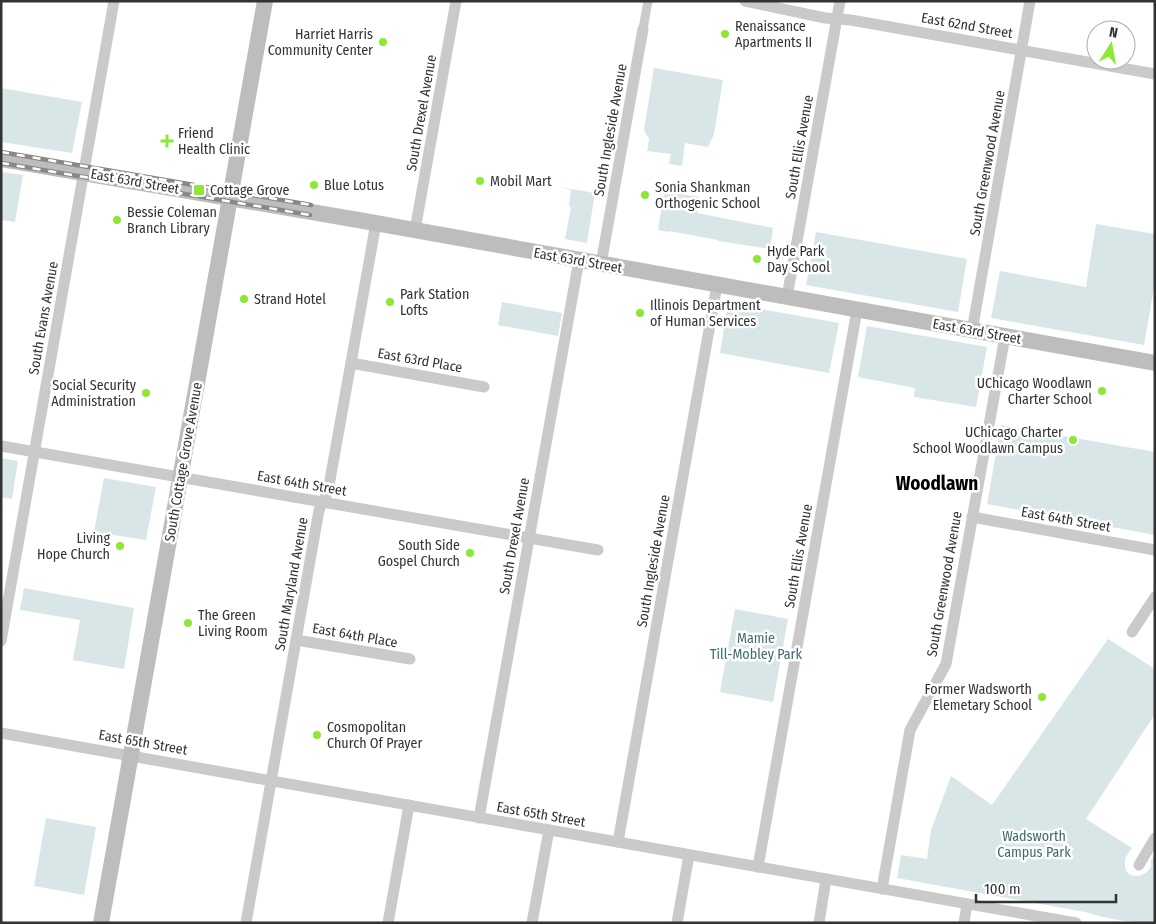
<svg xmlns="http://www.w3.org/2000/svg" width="1156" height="924" viewBox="0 0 1156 924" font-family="'Fira Sans Condensed',sans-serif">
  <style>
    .green { fill: #d8e6e7 }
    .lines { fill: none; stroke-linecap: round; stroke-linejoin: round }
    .pedestrian { stroke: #cacaca; stroke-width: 9 }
    .minor { stroke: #cacaca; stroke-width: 11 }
    .secondary { stroke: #bdbdbd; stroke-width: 16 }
    .rail-casing { stroke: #888; stroke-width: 4.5 }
    .rail { stroke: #fff; stroke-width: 2.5; stroke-dasharray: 8; stroke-linecap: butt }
    .poi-dot { fill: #8ce737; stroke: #fff; stroke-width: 2 }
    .labels { text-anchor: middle; stroke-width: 5; stroke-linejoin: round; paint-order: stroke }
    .street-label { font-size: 14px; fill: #333; stroke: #fff }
    .poi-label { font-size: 14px; fill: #333; stroke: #fff; text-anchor: start }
    .park-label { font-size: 14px; fill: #3e6a70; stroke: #fff }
    .district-label { font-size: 19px; font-weight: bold; fill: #000; stroke: #fff }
  </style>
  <rect width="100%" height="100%" fill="#fff"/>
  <g class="green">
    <polygon points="654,68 723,80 714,134 708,147 685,143 682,166 669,164 671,154 647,151 649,139 644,130"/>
    <polygon points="1,88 82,102 72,153 1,142"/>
    <polygon points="1,172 23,175 15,222 1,220"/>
    <polygon points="559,187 595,193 587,243 565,239 571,207 569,206 571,190"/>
    <polygon points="665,187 677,189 676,193 699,197 697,213 773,228 770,249 718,241 718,240 669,231 669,232 658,230"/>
    <polygon points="1096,224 1155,234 1155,282 1144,345 991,318 1000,271 1086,287"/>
    <polygon points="816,232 967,259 958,312 806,285"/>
    <polygon points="502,302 562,313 558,336 498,325"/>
    <polygon points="728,303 839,323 829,373 720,353"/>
    <polygon points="867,326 987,347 976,407 914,397 915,388 858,377"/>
    <polygon points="1001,425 1155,452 1155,535 987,504"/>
    <polygon points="1,458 18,461 12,499 1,497"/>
    <polygon points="104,478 156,487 146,540 94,532"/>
    <polygon points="24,588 134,608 124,669 73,660 80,620 20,610"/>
    <polygon points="735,609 788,619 773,702 720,692"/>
    <path d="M 1108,639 L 1155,669 L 1155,714 L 1086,819 L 1132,848 C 1129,852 1125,857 1125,862 C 1123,880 1145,880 1151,866 L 1151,860 L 1155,853 L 1155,923 C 1132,923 1107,919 1085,912 L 897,878 L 901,855 L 927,859 L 931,830 L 951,776 L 992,805 Z"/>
    <polygon points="46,818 96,827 84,895 34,886"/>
  </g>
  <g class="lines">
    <polyline class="pedestrian" points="643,29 648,1"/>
    <g class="minor">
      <polyline points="745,1 825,18 851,20 1155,74"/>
      <polyline points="415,230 456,1"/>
      <polyline points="601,264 643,29"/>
      <polyline points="787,297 840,1"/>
      <polyline points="972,331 1030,1"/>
      <polyline points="351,363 484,387"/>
      <polyline points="1,446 598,550"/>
      <polyline points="972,517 1155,550"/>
      <polyline points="1132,632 1155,597"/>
      <polyline points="296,640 410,659"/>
      <polyline points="1,641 114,1"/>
      <polyline points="1,733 1076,923"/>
      <polyline points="479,818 579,260"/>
      <polyline points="618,842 717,285"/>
      <polyline points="1139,865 1155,838"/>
      <polyline points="758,867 857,310"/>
      <polyline points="882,889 910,730 946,664 1005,336"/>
      <polyline points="246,923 319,510 328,491 376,223"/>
      <polyline points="388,923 409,805"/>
      <polyline points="532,923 549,830"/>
      <polyline points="677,923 689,855"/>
      <polyline points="819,923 826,879"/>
      <polyline points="964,923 967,904"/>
    </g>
    <g class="secondary">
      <polyline points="1,159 364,221 1155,363"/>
      <polyline points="101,923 265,1"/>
    </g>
    <g class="rail-casing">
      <g id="rail">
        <polyline points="1,152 311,205"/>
        <polyline points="1,163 310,215"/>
      </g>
    </g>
    <use href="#rail" class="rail"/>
  </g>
  <g class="poi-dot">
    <circle cx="725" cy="34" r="5"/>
    <circle cx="383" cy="42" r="5"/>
    <path d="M164.5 133.5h5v5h5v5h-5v5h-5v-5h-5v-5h5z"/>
    <circle cx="480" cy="181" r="5"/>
    <circle cx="314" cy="185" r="5"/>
    <rect x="193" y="184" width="12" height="12" rx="2.5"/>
    <circle cx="645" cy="195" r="5"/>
    <circle cx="117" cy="220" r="5"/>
    <circle cx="757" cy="259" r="5"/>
    <circle cx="244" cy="299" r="5"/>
    <circle cx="390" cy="302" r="5"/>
    <circle cx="640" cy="313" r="5"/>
    <circle cx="1102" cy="391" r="5"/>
    <circle cx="146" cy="393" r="5"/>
    <circle cx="1073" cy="440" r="5"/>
    <circle cx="120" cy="546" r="5"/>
    <circle cx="470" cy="553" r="5"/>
    <circle cx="188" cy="623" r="5"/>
    <circle cx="1042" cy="697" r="5"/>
    <circle cx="317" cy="735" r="5"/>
  </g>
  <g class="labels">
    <g class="street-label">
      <text transform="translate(967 25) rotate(10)" y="5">East 62nd Street</text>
      <text transform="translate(421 113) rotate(-80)" y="5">South Drexel Avenue</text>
      <text transform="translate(610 130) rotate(-80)" y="5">South Ingleside Avenue</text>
      <text transform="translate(799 147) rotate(-80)" y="5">South Ellis Avenue</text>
      <text transform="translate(987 163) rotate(-80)" y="5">South Greenwood Avenue</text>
      <text transform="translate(135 181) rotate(10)" y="5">East 63rd Street</text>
      <text transform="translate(578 260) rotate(10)" y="5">East 63rd Street</text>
      <text transform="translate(43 318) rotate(-80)" y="5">South Evans Avenue</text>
      <text transform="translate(977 331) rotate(10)" y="5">East 63rd Street</text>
      <text transform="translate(420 360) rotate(10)" y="5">East 63rd Place</text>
      <text transform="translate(183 462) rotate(-80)" y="5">South Cottage Grove Avenue</text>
      <text transform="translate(302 483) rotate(10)" y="5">East 64th Street</text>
      <text transform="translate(1066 519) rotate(10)" y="5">East 64th Street</text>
      <text transform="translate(514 536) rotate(-80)" y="5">South Drexel Avenue</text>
      <text transform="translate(798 556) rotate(-80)" y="5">South Ellis Avenue</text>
      <text transform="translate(653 561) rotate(-80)" y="5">South Ingleside Avenue</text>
      <text transform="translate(291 584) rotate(-80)" y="5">South Maryland Avenue</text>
      <text transform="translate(944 584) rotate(-80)" y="5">South Greenwood Avenue</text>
      <text transform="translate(355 635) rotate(10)" y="5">East 64th Place</text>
      <text transform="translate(143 742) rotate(10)" y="5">East 65th Street</text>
      <text transform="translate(541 814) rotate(10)" y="5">East 65th Street</text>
    </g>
    <g class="poi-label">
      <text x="735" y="31">Renaissance<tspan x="735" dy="16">Apartments II</tspan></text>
      <text x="373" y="39" text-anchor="end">Harriet Harris<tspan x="373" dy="16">Community Center</tspan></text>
      <text x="178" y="138">Friend<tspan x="178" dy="16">Health Clinic</tspan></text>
      <text x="490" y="186">Mobil Mart</text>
      <text x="324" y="190">Blue Lotus</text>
      <text x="655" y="192">Sonia Shankman<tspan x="655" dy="16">Orthogenic School</tspan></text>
      <text x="210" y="195">Cottage Grove</text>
      <text x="127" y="217">Bessie Coleman<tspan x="127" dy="16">Branch Library</tspan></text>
      <text x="767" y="256">Hyde Park<tspan x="767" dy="16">Day School</tspan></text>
      <text x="400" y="299">Park Station<tspan x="400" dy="16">Lofts</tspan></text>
      <text x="254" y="304">Strand Hotel</text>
      <text x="650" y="310">Illinois Department<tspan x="650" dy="16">of Human Services</tspan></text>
      <text x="1092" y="388" text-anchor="end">UChicago Woodlawn<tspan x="1092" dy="16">Charter School</tspan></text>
      <text x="136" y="390" text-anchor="end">Social Security<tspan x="136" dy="16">Administration</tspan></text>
      <text x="1063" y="437" text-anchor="end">UChicago Charter<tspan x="1063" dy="16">School Woodlawn Campus</tspan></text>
      <text x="110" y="543" text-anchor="end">Living<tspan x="110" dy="16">Hope Church</tspan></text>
      <text x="460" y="550" text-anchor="end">South Side<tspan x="460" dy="16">Gospel Church</tspan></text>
      <text x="198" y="620">The Green<tspan x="198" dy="16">Living Room</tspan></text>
      <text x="1032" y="694" text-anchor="end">Former Wadsworth<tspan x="1032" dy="16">Elemetary School</tspan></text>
      <text x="327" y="732">Cosmopolitan<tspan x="327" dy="16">Church Of Prayer</tspan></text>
    </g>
    <g class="park-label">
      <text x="756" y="643">Mamie<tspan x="756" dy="16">Till-Mobley Park</tspan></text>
      <text x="1034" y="841">Wadsworth<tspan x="1034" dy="16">Campus Park</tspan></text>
    </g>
    <g class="district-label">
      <text x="937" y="490">Woodlawn</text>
    </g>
  </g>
  <rect width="1156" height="924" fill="none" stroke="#333333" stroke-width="5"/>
  <g transform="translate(1111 45) rotate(11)"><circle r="24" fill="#ffffff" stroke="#adadad"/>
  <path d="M0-4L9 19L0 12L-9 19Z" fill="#8ce737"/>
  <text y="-8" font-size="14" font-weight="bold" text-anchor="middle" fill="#333333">N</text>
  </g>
  <path d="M976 894v8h140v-8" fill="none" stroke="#333333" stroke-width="2.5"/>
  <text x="984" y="894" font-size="15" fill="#333333" stroke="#ffffff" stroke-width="4" paint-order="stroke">100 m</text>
</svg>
